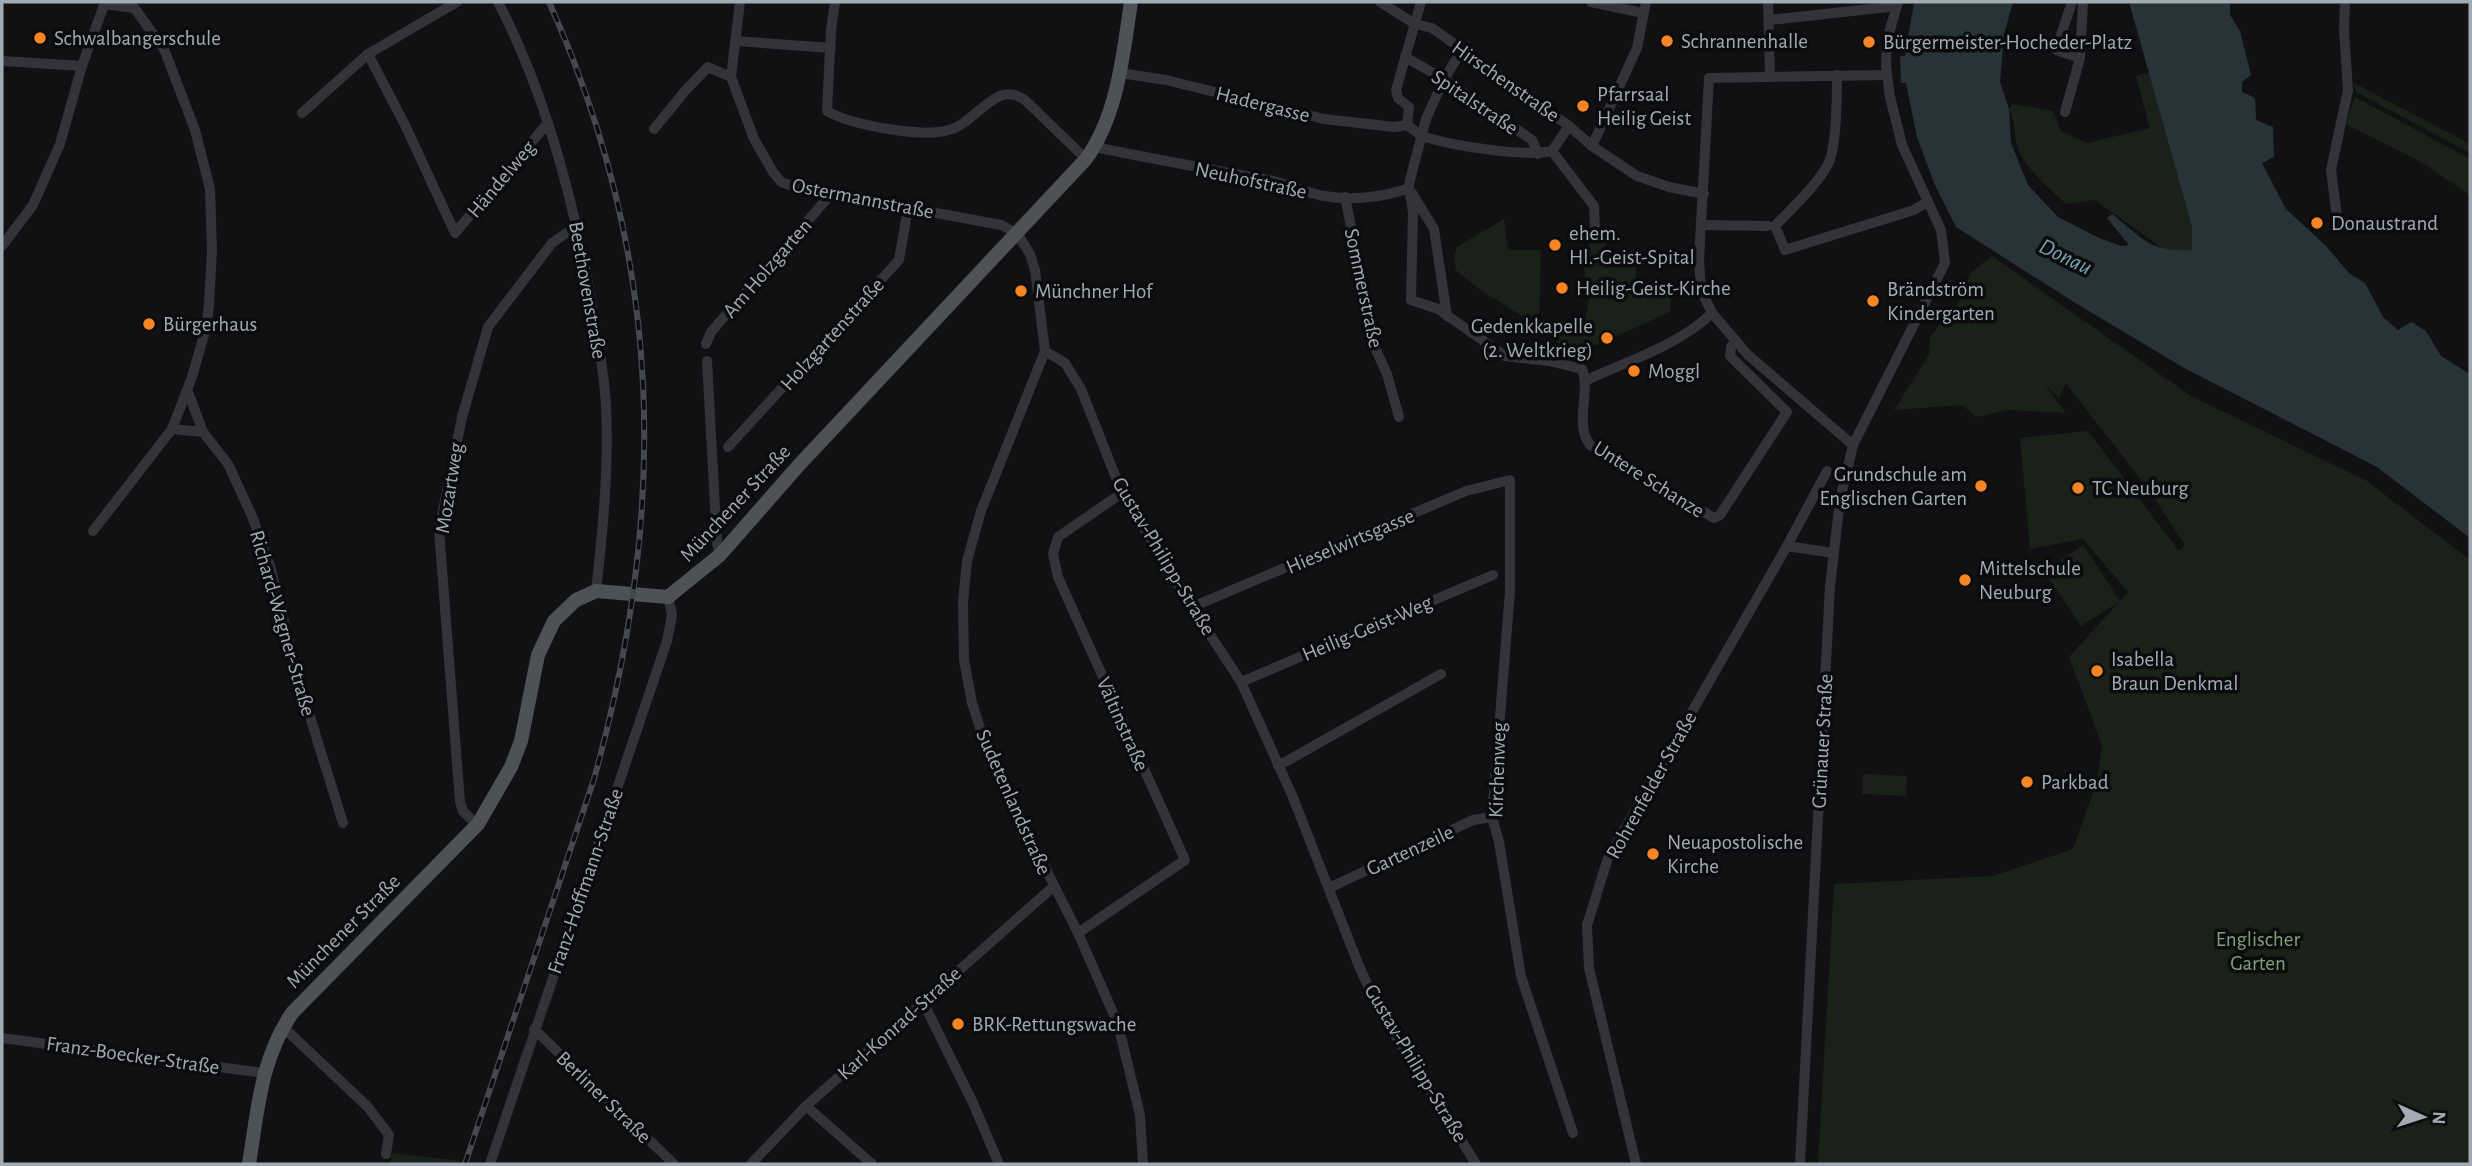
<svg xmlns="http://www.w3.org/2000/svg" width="2472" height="1166" viewBox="0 0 2472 1166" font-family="'Alegreya Sans',sans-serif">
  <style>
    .green { fill: #1a2119 }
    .water { fill: #273337 }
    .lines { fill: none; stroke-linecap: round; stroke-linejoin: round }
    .minor { stroke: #323438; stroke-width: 10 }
    .major { stroke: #4e5257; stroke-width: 14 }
    .rail-casing { stroke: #45494d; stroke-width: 6 }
    .rail { stroke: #0c0c0e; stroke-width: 3.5; stroke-dasharray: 10; stroke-linecap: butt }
    .poi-dot { fill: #f88524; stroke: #0c0c0e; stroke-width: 2.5 }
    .labels { text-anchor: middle; stroke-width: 7; stroke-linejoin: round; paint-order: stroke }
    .poi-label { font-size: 21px; fill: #a2abb4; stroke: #0c0c0e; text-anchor: start }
    .street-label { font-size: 21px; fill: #a2abb4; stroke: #0c0c0e }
    .park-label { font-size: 21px; fill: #7ea078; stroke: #0c0c0e }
    .water-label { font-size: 23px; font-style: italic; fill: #77a2b1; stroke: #0c0c0e }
  </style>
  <rect width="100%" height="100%" fill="#111113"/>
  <g class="green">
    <path d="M 2149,72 L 2192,227 L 2192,250 L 2166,251 L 2095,200 L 2066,204 C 2048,187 2022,167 2016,142 C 2014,130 2015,121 2009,109 L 2012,104 L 2053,111 L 2061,131 L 2087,143 L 2150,128 L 2136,76 Z"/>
    <polygon points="2354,83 2470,144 2470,153 2356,92"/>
    <polygon points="2355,97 2470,159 2470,195 2418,160 2346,124"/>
    <polygon points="1504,219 1508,250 1541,250 1539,327 1476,287 1456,270 1454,257 1457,247"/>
    <polygon points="1591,235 1605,235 1606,267 1636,267 1636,293 1671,295 1670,312 1574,355 1558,347 1555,334 1575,331 1585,321 1589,299 1583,264"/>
    <polygon points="1992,256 2191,396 2367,481 2470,560 2470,1164 1818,1164 1834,884 1993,876 2073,849 2097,781 2102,745 2069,657 2119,602 2081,626 2044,571 2083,545 2120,601 2128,592 2083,539 2030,549 2020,438 2088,431 2179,551 2185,545 2151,493 2066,383 2059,398 2044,384 2066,413 2008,410 1976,417 1962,405 1894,410 1929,355 1930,337 1959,302 1971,272"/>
    <polygon points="1863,774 1907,776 1906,796 1862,794"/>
    <polygon points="392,1153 460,1161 458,1164 390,1164"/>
  </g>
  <path class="water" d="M 1914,2 L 2013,2 L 2004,34 L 2000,82 L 2009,109 L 2011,143 L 2028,185 L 2058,217 L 2099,238 L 2121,246 L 2129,245 L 2107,218 L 2112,214 C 2144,239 2148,252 2192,250 L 2192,227 L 2129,2 L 2230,2 L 2230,15 L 2240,31 L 2251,75 L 2242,82 L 2242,92 L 2255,98 L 2256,120 L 2273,127 L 2274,157 L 2262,163 L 2286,209 L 2326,246 L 2349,273 L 2365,283 L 2383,317 L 2398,330 L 2411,322 L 2426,331 L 2441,356 L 2470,374 L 2470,538 L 2377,467 L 2186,369 L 2077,304 L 1956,227 L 1934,183 L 1917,137 L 1906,83 L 1901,83 L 1900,56 L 1905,56 Z"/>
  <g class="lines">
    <g class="minor">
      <path d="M 498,2 C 546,94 573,198 591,300 C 597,335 604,370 606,405 C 609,467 603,529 596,591"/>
      <polyline points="740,2 731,77 754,139 773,172 781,182 796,187 1001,225 1017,233 1030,254 1035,270 1045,351 981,511 967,561 963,602 964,660 972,703 989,756 1078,933 1118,1024 1140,1115 1143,1164"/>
      <path d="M 835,2 L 831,30 L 827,111 C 851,125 922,138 949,130 C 977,123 997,76 1027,102 L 1086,159"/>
      <polyline points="1380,2 1415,24 1432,28 1569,126 1592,146 1637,176 1669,187 1704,194"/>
      <path d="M 1421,2 L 1396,90 L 1398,98 L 1409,107 L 1407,125 C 1413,129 1418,135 1425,137 C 1454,146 1523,157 1552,151 L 1569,126"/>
      <polyline points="1591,2 1643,13"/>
      <polyline points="1768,2 1770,77"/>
      <polyline points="2072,2 2056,50 2080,58 2083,2"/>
      <polyline points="104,4 134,8"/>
      <polyline points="1770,20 1897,6"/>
      <polyline points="736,41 831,48"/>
      <path d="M 1462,50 L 1444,79 L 1426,119 L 1410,180 L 1409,188 L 1413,212 L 1411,300 L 1438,309 L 1505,356 L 1549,361 L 1582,369 C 1591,391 1574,424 1590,445 L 1714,518 L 1720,515 L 1787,412 L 1730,356 L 1731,347 L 1736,341"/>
      <polyline points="368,54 405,125 455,233 547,124"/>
      <polyline points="1405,57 1444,79 1532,140 1538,154"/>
      <polyline points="2,61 82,66"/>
      <polyline points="1120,73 1166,80 1324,119 1395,127 1407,125"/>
      <path d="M 1837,75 C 1837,97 1837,143 1829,162 C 1820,182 1791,209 1775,226 L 1785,250 L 1914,210 L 1927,202"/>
      <polyline points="2065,112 2080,58"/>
      <polyline points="302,113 368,54 457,2"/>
      <polyline points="654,129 685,91 708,67 731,77"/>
      <polyline points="1592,146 1637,48 1646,2"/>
      <path d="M 1095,147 C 1152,159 1210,169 1268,180 C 1287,183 1305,193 1324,196 C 1350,201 1385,197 1409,188"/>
      <polyline points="1552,151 1594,206 1595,230"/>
      <polyline points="1412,193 1434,229 1447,316"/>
      <polyline points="1345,197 1376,350 1387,374 1399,417"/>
      <polyline points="1702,225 1768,226"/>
      <polyline points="2338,225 2331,170 2348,90 2344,31 2345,2"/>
      <polyline points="2,246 33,205 60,144 82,66 105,2"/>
      <polyline points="706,344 711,332 831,194"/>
      <polyline points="1045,351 1065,363 1081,389 1122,493 1192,607 1241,682 1292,795 1359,966 1377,1006 1476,1164"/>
      <polyline points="707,361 717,543 720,555"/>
      <path d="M 1587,380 C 1629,360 1678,346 1712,313"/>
      <polyline points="188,392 203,432 228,464 252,516 270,566 298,678 343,823"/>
      <polyline points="172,429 203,432"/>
      <polyline points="1853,445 1748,355 1712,313 1701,290 1699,259 1709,78 1886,75"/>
      <polyline points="728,447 899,260 908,208"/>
      <polyline points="93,531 172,429 192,377 206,328 209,305 212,250 210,189 195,130 164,49 130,2"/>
      <polyline points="1787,546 1827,471"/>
      <polyline points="1192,607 1466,491 1510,480 1510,591 1492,817 1499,842 1521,976 1573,1133"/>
      <polyline points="1241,682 1493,575"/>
      <polyline points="1278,766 1441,674"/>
      <polyline points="477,825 463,811 460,802 439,530 462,417 488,327 552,243 578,225"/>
      <polyline points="1329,888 1473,820 1492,817"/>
      <polyline points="1078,933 1185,860 1058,577 1053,554 1058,537 1122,493"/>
      <polyline points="923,1002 973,1103 999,1164"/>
      <polyline points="283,1027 368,1107 389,1135 386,1154"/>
      <polyline points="534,1029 674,1164"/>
      <polyline points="2,1038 263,1073"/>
      <polyline points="806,1106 872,1164"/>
      <polyline points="490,1164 667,641 672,615 668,597"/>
      <polyline points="751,1164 806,1106 1053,887"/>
      <polyline points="1636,1164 1589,968 1587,925 1608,858 1787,546 1833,553"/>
      <polyline points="1800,1164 1830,586 1840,500 1853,445 1945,263 1941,230 1902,145 1890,97 1886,66 1887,40 1898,2"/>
    </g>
    <path class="major" d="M 249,1164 C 258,1109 260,1061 292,1013 L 478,824 L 511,767 L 521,741 L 538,655 L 554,621 L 576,600 L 596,591 L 668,597 L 720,555 L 799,465 L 1086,159 C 1118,115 1123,54 1131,2"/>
    <g class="rail-casing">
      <path id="rail" d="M 465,1164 L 594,779 C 669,509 665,260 549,2"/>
    </g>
    <use href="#rail" class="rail"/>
  </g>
  <g class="poi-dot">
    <circle cx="40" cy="38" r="7"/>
    <circle cx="1667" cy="41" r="7"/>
    <circle cx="1869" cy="42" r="7"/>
    <circle cx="1583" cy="106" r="7"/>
    <circle cx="2317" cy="223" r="7"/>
    <circle cx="1555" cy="245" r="7"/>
    <circle cx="1562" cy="288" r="7"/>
    <circle cx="1021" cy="291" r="7"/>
    <circle cx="1873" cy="301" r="7"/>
    <circle cx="149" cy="324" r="7"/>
    <circle cx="1607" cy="338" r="7"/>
    <circle cx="1634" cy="371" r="7"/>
    <circle cx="1981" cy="486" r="7"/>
    <circle cx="2078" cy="488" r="7"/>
    <circle cx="1965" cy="580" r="7"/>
    <circle cx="2097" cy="671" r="7"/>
    <circle cx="2027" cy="782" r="7"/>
    <circle cx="1653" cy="854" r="7"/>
    <circle cx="958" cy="1024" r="7"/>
  </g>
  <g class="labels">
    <g class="poi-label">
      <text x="54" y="45">Schwalbangerschule</text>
      <text x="1681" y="48">Schrannenhalle</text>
      <text x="1883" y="49">Bürgermeister-Hocheder-Platz</text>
      <text x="1597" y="101">Pfarrsaal<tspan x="1597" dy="24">Heilig Geist</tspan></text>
      <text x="2331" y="230">Donaustrand</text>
      <text x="1569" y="240">ehem.<tspan x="1569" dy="24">Hl.-Geist-Spital</tspan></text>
      <text x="1576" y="295">Heilig-Geist-Kirche</text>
      <text x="1887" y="296">Brändström<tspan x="1887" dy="24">Kindergarten</tspan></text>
      <text x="1035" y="298">Münchner Hof</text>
      <text x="163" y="331">Bürgerhaus</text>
      <text x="1593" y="333" text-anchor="end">Gedenkkapelle<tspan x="1593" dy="24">(2. Weltkrieg)</tspan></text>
      <text x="1648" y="378">Moggl</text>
      <text x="1967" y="481" text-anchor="end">Grundschule am<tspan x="1967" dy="24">Englischen Garten</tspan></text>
      <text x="2092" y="495">TC Neuburg</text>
      <text x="1979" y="575">Mittelschule<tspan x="1979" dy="24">Neuburg</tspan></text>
      <text x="2111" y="666">Isabella<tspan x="2111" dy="24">Braun Denkmal</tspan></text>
      <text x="2041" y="789">Parkbad</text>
      <text x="1667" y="849">Neuapostolische<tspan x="1667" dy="24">Kirche</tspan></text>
      <text x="972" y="1031">BRK-Rettungswache</text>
    </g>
    <g class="street-label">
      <text transform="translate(1506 81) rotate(35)" y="7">Hirschenstraße</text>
      <text transform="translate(1475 102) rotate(34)" y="7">Spitalstraße</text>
      <text transform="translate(1263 104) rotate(14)" y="7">Hadergasse</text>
      <text transform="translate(501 179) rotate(-50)" y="7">Händelweg</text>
      <text transform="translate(1251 180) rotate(12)" y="7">Neuhofstraße</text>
      <text transform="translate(863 198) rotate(11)" y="7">Ostermannstraße</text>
      <text transform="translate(767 268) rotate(-49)" y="7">Am Holzgarten</text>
      <text transform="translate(1364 288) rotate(78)" y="7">Sommerstraße</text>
      <text transform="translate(588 290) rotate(80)" y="7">Beethovenstraße</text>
      <text transform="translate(832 334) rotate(-48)" y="7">Holzgartenstraße</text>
      <text transform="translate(1649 479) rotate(32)" y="7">Untere Schanze</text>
      <text transform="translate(449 488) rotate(-81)" y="7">Mozartweg</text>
      <text transform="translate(735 503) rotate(-47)" y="7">Münchener Straße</text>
      <text transform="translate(1350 541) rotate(-23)" y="7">Hieselwirtsgasse</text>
      <text transform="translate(1164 556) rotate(59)" y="7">Gustav-Philipp-Straße</text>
      <text transform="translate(283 623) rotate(74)" y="7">Richard-Wagner-Straße</text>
      <text transform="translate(1367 628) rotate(-23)" y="7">Heilig-Geist-Weg</text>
      <text transform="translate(1123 724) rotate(66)" y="7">Vältinstraße</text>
      <text transform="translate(1822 741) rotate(-87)" y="7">Grünauer Straße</text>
      <text transform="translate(1497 770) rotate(-88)" y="7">Kirchenweg</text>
      <text transform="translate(1651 785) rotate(-61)" y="7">Rohrenfelder Straße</text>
      <text transform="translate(1014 802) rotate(66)" y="7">Sudetenlandstraße</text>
      <text transform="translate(1410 850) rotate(-25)" y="7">Gartenzeile</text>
      <text transform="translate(585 881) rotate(-71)" y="7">Franz-Hoffmann-Straße</text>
      <text transform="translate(343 931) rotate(-45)" y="7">Münchener Straße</text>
      <text transform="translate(899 1023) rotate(-42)" y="7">Karl-Konrad-Straße</text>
      <text transform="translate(133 1055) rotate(8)" y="7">Franz-Boecker-Straße</text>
      <text transform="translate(1416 1063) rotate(59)" y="7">Gustav-Philipp-Straße</text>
      <text transform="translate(604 1097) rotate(44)" y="7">Berliner Straße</text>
    </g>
    <g class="park-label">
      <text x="2258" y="946">Englischer<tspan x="2258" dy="24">Garten</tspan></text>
    </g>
    <g class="water-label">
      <text transform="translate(2066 256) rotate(26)" y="8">Donau</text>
    </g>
  </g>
  <rect width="2472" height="1166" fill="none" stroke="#a2abb4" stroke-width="7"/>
  <g transform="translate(2423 1117) rotate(93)" stroke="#0c0c0e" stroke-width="5" paint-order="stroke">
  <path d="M0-5L12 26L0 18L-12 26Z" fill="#a2abb4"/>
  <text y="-10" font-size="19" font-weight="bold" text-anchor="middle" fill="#a2abb4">N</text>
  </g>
</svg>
